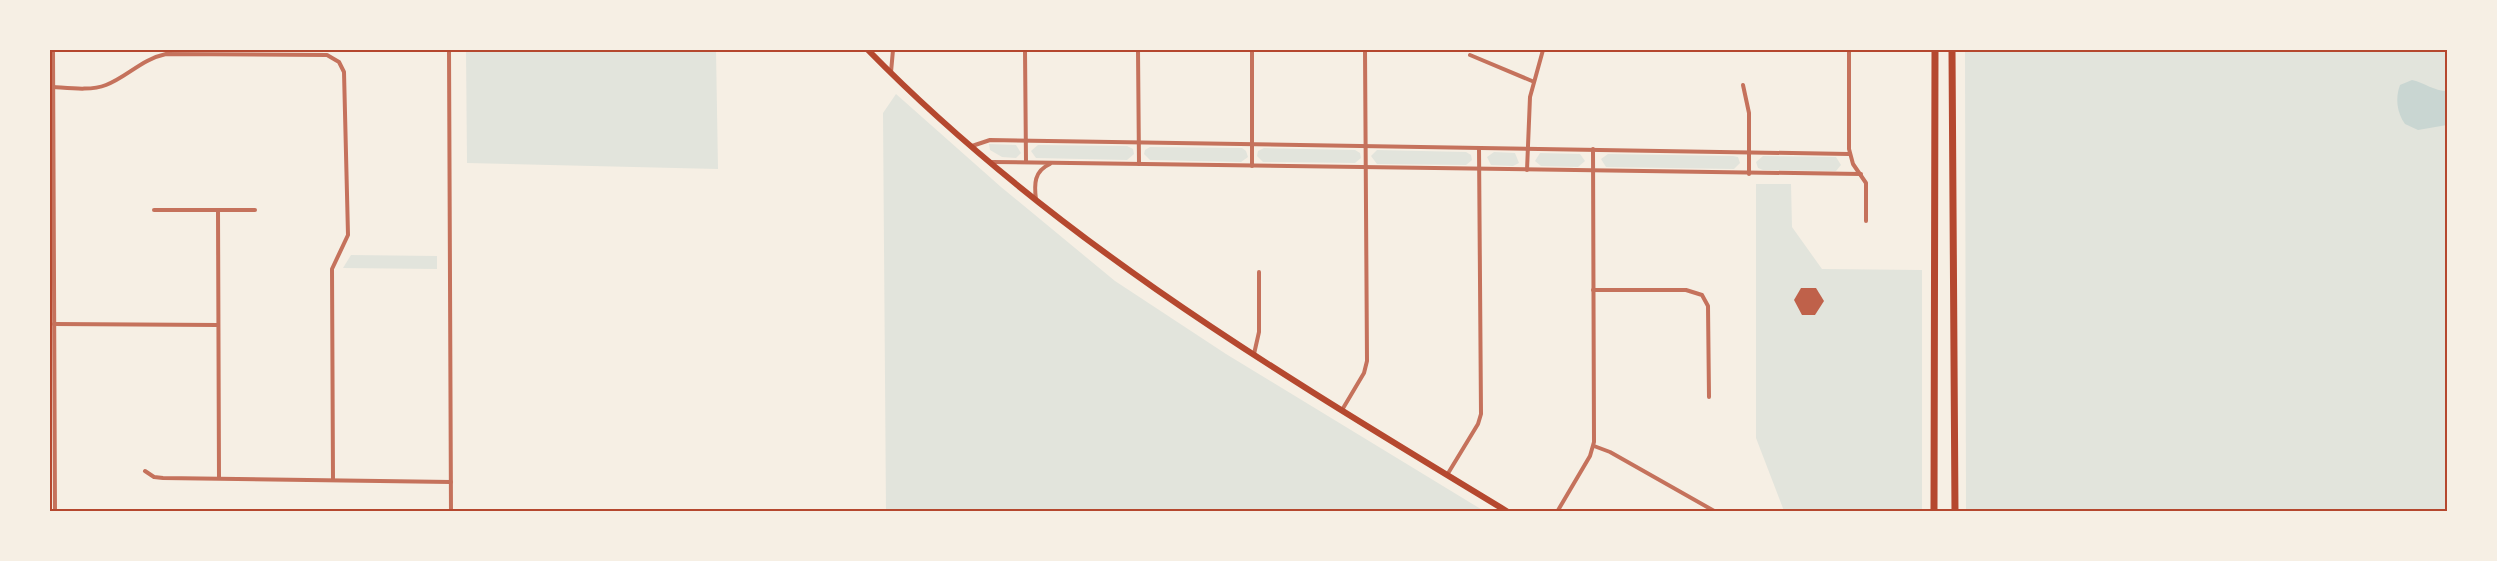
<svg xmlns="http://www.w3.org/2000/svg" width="2497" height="561" viewBox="0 0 2497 561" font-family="'Public Sans',sans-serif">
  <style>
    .green { fill: #e2e4dc }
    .water { fill: #c9d6d2 }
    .building { fill: #bf614a }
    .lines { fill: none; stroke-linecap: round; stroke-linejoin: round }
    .minor { stroke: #c5725c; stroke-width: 4 }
    .secondary { stroke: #b5482f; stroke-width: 6 }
    .trunk { stroke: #b5482f; stroke-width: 7 }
    .neatline { fill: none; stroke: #b5482f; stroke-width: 2 }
  </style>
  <rect width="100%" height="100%" fill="#f6efe4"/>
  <g class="green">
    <polygon points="466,50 716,50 718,169 467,163"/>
    <polygon points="1965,50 2447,50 2447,511 1966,511"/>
    <polygon points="896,94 1001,187 1115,281 1226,354 1484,511 886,511 883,113"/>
    <polygon points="989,144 1016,145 1021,153 1016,158 1002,157 990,150"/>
    <polygon points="1038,145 1127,146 1133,149 1134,154 1127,160 1036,158 1031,151"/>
    <polygon points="1150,147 1242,148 1246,151 1248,157 1241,162 1150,160 1144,154 1145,150"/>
    <polygon points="1264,148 1355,150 1360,153 1361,158 1355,163 1263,162 1257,156 1258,151"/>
    <polygon points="1377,150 1466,152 1471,155 1472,160 1466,165 1377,164 1371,156"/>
    <polygon points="1494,152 1515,153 1519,163 1513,166 1491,165 1487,157"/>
    <polygon points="1540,153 1580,154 1585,161 1578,167 1541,166 1535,161"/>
    <polygon points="1608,154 1733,156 1738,157 1740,163 1734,169 1606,167 1601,159"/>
    <polygon points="1763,156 1836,157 1841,165 1836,171 1763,170 1758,168 1756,162"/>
    <polygon points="1756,184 1791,184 1792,227 1822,269 1922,270 1922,511 1784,511 1756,438"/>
    <polygon points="351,255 437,256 437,269 343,268"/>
  </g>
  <path class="water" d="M 2412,80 C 2425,83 2434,91 2447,91 L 2447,125 L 2418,130 L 2405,124 C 2397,113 2395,98 2400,85 Z"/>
  <polygon class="building" points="1801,288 1816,288 1824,301 1815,315 1802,315 1794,300"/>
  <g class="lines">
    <g class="minor">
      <polyline points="53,50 55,512"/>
      <polyline points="449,50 451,512"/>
      <polyline points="1025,50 1026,162"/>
      <polyline points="1138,50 1139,164"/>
      <polyline points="1252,50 1252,166"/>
      <polyline points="1601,50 1616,50"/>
      <polyline points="1849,50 1849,149 1853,164 1866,183 1866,221"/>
      <polyline points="1470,55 1532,81"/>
      <polyline points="891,72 893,50"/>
      <polyline points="1743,85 1749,113 1749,174"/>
      <path d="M 53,87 C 69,88 91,91 106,85 C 127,77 142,59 166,54 L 327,55 L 339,62 L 344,72 L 348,235 L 332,269 L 333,480"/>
      <polyline points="972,146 990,140 1849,154"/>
      <polyline points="992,162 1861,174"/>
      <polyline points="1527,170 1530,97 1543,50"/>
      <path d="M 1036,200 C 1034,184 1034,171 1050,164"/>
      <polyline points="154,210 255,210"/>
      <polyline points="218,210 219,478"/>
      <polyline points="1593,290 1686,290 1702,295 1708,306 1709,397"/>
      <polyline points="54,324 218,325"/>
      <polyline points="1254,354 1259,332 1259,272"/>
      <polyline points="1342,410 1364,373 1367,361 1365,50"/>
      <polyline points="1594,446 1610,452 1716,512"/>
      <polyline points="145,471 154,477 163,478 451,482"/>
      <polyline points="1447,475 1478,424 1481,414 1479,148"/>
      <polyline points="1557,512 1590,456 1594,442 1593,149"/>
    </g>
    <path class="secondary" d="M 868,50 C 1055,241 1281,374 1508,512"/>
    <g class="trunk">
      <polyline points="1952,50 1955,512"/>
      <polyline points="1934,512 1935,50"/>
    </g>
  </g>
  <rect width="2497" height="561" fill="none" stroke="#f6efe4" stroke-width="102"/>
  <rect x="51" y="51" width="2395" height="459" class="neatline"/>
</svg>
